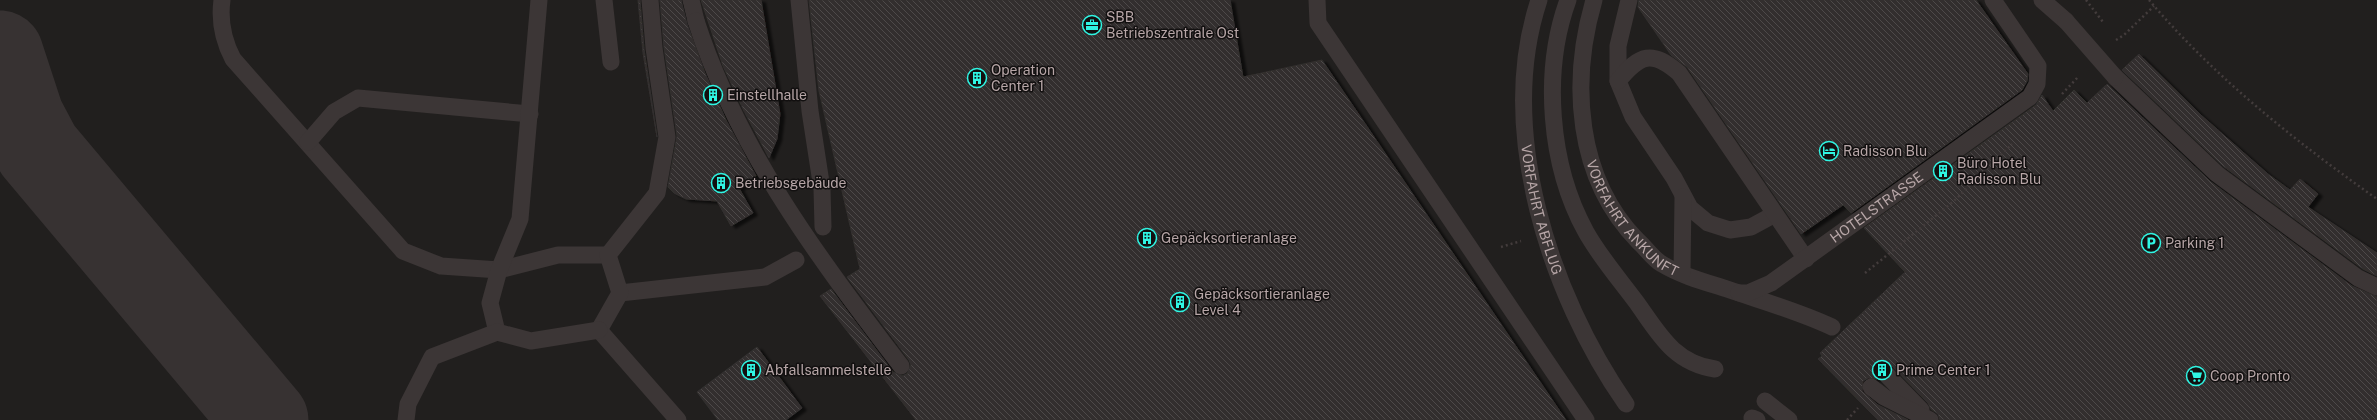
<svg xmlns="http://www.w3.org/2000/svg" width="2377" height="420" viewBox="0 0 2377 420" font-family="'Public Sans',sans-serif">
  <style>
    .built { fill: #211f1e }
    .lines { fill: none; stroke-linecap: round; stroke-linejoin: round }
    .taxiway { stroke: #373232; stroke-width: 87 }
    .building { fill: url(#building-back-hatch); stroke: #33302f; filter: url(#shadow) }
    .path { stroke: #433c3c; stroke-width: 2.5; stroke-dasharray: 2 3; stroke-linecap: butt }
    .service { stroke: #3c3636; stroke-width: 17 }
    .service-bridge { stroke: #3c3636; stroke-width: 17 }
    .labels { text-anchor: middle; stroke-width: 3; stroke-linejoin: round; paint-order: stroke }
    .poi-label { font-size: 14px; fill: #b7a6a7; stroke: #121010; text-anchor: start }
    .street-label { font-size: 14px; fill: #b7a6a7; stroke: #121010 }
  </style>
  <defs>
    <pattern id="building-back-hatch" width="6" height="6" patternUnits="userSpaceOnUse"><rect width="6" height="6" fill="#312e2d"/><path d="M-1 5l2 2M0 0l6 6M5-1l2 2" fill="none" stroke="#4d4949"/></pattern>
    <filter id="shadow"><feDropShadow dx="4.5" dy="2.5" stdDeviation="1" flood-color="#0009"/></filter>
  </defs>
  <rect width="100%" height="100%" fill="#171515"/>
  <rect class="built" x="0" y="0" width="2377" height="420"/>
  <g class="lines">
    <polyline class="taxiway" points="0,54 21,118 38,150 265,420"/>
  </g>
  <g class="building">
    <polygon points="638,0 640,0 644,49 657,137 643,53"/>
    <polygon points="660,0 681,0 687,24 705,73 726,120 756,176 739,188 753,213 731,226 717,201 686,199 674,193 668,187 677,136 664,47"/>
    <polygon points="701,0 761,0 780,114 777,139 769,158 744,111 723,66"/>
    <polygon points="809,0 1230,0 1243,77 1322,60 1566,420 916,420 820,296 831,289 893,372 902,376 907,374 911,365 909,360 847,277 860,269 819,91"/>
    <polygon points="1639,0 1976,0 2028,74 2027,81 2022,90 1851,213 1843,205 1801,234 1687,67 1671,55 1638,7"/>
    <polygon points="2139,54 2201,115 2268,174 2290,190 2300,179 2318,194 2308,207 2377,253 2377,276 2363,269 2223,166 2122,70"/>
    <polygon points="2107,84 2211,182 2352,286 2377,297 2377,420 1940,420 1938,414 1931,409 1928,403 1891,365 1882,362 1875,369 1877,379 1868,378 1863,381 1862,391 1878,405 1908,420 1878,420 1818,359 1822,356 1820,353 1905,272 1864,228 2036,105 2042,95 2053,111 2074,90 2087,103"/>
    <polygon points="757,347 802,408 786,420 718,420 697,392"/>
  </g>
  <g class="lines">
    <g class="path">
      <polyline points="2086,0 2103,22"/>
      <path d="M 2149,0 C 2214,77 2295,141 2377,199"/>
      <polyline points="2116,40 2124,35 2154,6"/>
      <polyline points="2062,94 2079,76"/>
      <polyline points="1501,247 1521,241"/>
      <polyline points="1865,273 1954,201 2012,144"/>
      <polyline points="1847,420 1858,408"/>
    </g>
    <g class="service">
      <path d="M 222,0 C 219,22 223,40 233,59 L 403,251 L 441,266 L 499,270 L 558,255 L 608,255"/>
      <polyline points="604,0 611,62"/>
      <polyline points="691,0 696,21"/>
      <polyline points="799,0 810,111 822,189 823,227"/>
      <polyline points="1317,0 1318,23 1586,420"/>
      <path id="s1" d="M 1539,0 C 1496,130 1550,295 1626,404"/>
      <path d="M 1568,0 C 1542,71 1549,165 1586,232 C 1600,257 1620,280 1637,303 C 1659,334 1674,363 1715,369"/>
      <path id="s2" d="M 1594,0 C 1570,82 1576,178 1638,241 C 1646,248 1653,259 1662,264 C 1682,276 1705,282 1727,289 C 1762,301 1798,311 1832,327"/>
      <polyline points="1629,0 1618,46 1618,81 1633,117 1674,178 1690,208 1708,223 1730,230 1751,227 1775,214"/>
      <polyline points="2042,0 2066,21"/>
      <polyline points="2115,77 2217,174 2358,278 2377,287"/>
      <path d="M 1618,81 C 1640,54 1652,50 1679,73 L 1806,259"/>
      <polyline points="308,142 334,112 358,98 530,114"/>
      <polyline points="1682,273 1683,197"/>
      <polyline points="620,293 765,277 796,260"/>
      <path id="s3" d="M 1739,293 L 1748,293 L 1771,283 L 2030,97 L 2037,84 L 2038,66 L 1993,0"/>
      <polyline points="599,330 620,293 608,255 657,193 667,137 654,48 650,0"/>
      <polyline points="599,330 678,420"/>
      <polyline points="497,332 490,303 499,270 520,219 539,0"/>
      <polyline points="1884,372 1921,410"/>
      <polyline points="1871,387 1884,397 1930,420"/>
      <polyline points="1765,401 1789,420"/>
      <polyline points="1752,418 1757,420"/>
      <polyline points="406,420 408,404 432,357 497,332 531,341 599,330"/>
    </g>
    <g class="service-bridge">
      <path d="M 696,21 C 739,153 819,258 901,366"/>
      <polyline points="2066,21 2115,77"/>
    </g>
  </g>
  <defs>
    <g id="office-ring" transform="scale(1)"><circle r="9.5" fill="#121010" stroke="#2ff5e3" stroke-width="1.5"/><path d="M-6-3h4V-5.5h4V-3h4V5H-6ZM-1-4.5V-3h2v-1.5ZM-6 0V1H6V0Z" fill="#2ff5e3"/></g>
    <g id="building-ring" transform="scale(1)"><circle r="9.5" fill="#121010" stroke="#2ff5e3" stroke-width="1.5"/><path d="M-4-6H4V6H1V3H-1V6H-4ZM-2.5-4.3h1.7v1.8h-1.7ZM.8-4.3h1.7v1.8H.8ZM-2.5-1h1.7V.8h-1.7ZM.8-1h1.7V.8H.8Z" fill="#2ff5e3"/></g>
    <g id="hotel-ring" transform="scale(1)"><circle r="9.5" fill="#121010" stroke="#2ff5e3" stroke-width="1.5"/><path d="M-6-4.5h1.5V1H6V5H4.5V3h-9V5H-6ZM-4 0a1.8 1.8 0 1 1 3.6 0ZM.5 0V-2.5h3Q6-2.5 6 0Z" fill="#2ff5e3"/></g>
    <g id="parking-ring" transform="scale(1)"><circle r="9.5" fill="#121010" stroke="#2ff5e3" stroke-width="1.5"/><path d="M-3.5-5.5H1a3.5 3.5 0 0 1 0 7H-1V5.5H-3.5ZM-1-3.4V-.6H.8a1.4 1.4 0 0 0 0-2.8Z" fill="#2ff5e3"/></g>
    <g id="supermarket-ring" transform="scale(1)"><circle r="9.5" fill="#121010" stroke="#2ff5e3" stroke-width="1.5"/><path d="M-6-5.5h2.5l.6 2H6L4.5 2H-2.5L-4.4-4H-6ZM-1.5 3.2a1.3 1.3 0 1 0 .1 0ZM3 3.2a1.3 1.3 0 1 0 .1 0Z" fill="#2ff5e3"/></g>
  </defs>
  <g fill-rule="evenodd">
    <use href="#office-ring" x="1092" y="25"/>
    <use href="#building-ring" x="977" y="78"/>
    <use href="#building-ring" x="713" y="95"/>
    <use href="#hotel-ring" x="1829" y="151"/>
    <use href="#building-ring" x="1943" y="171"/>
    <use href="#building-ring" x="721" y="183"/>
    <use href="#building-ring" x="1147" y="238"/>
    <use href="#parking-ring" x="2151" y="243"/>
    <use href="#building-ring" x="1180" y="302"/>
    <use href="#building-ring" x="751" y="370"/>
    <use href="#building-ring" x="1882" y="370"/>
    <use href="#supermarket-ring" x="2196" y="376"/>
  </g>
  <g class="labels">
    <g class="poi-label">
      <text x="1106" y="22">SBB<tspan x="1106" dy="16">Betriebszentrale Ost</tspan></text>
      <text x="991" y="75">Operation<tspan x="991" dy="16">Center 1</tspan></text>
      <text x="727" y="100">Einstellhalle</text>
      <text x="1843" y="156">Radisson Blu</text>
      <text x="1957" y="168">Büro Hotel<tspan x="1957" dy="16">Radisson Blu</tspan></text>
      <text x="735" y="188">Betriebsgebäude</text>
      <text x="1161" y="243">Gepäcksortieranlage</text>
      <text x="2165" y="248">Parking 1</text>
      <text x="1194" y="299">Gepäcksortieranlage<tspan x="1194" dy="16">Level 4</tspan></text>
      <text x="765" y="375">Abfallsammelstelle</text>
      <text x="1896" y="375">Prime Center 1</text>
      <text x="2210" y="381">Coop Pronto</text>
    </g>
    <g class="street-label">
      <text dy="5" stroke="none"><textPath href="#s3" startOffset="164">HOTELSTRASSE</textPath></text>
      <text dy="5" stroke="none"><textPath href="#s1" startOffset="213">VORFAHRT ABFLUG</textPath></text>
      <text dy="5" stroke="none"><textPath href="#s2" startOffset="235">VORFAHRT ANKUNFT</textPath></text>
    </g>
  </g>
</svg>
